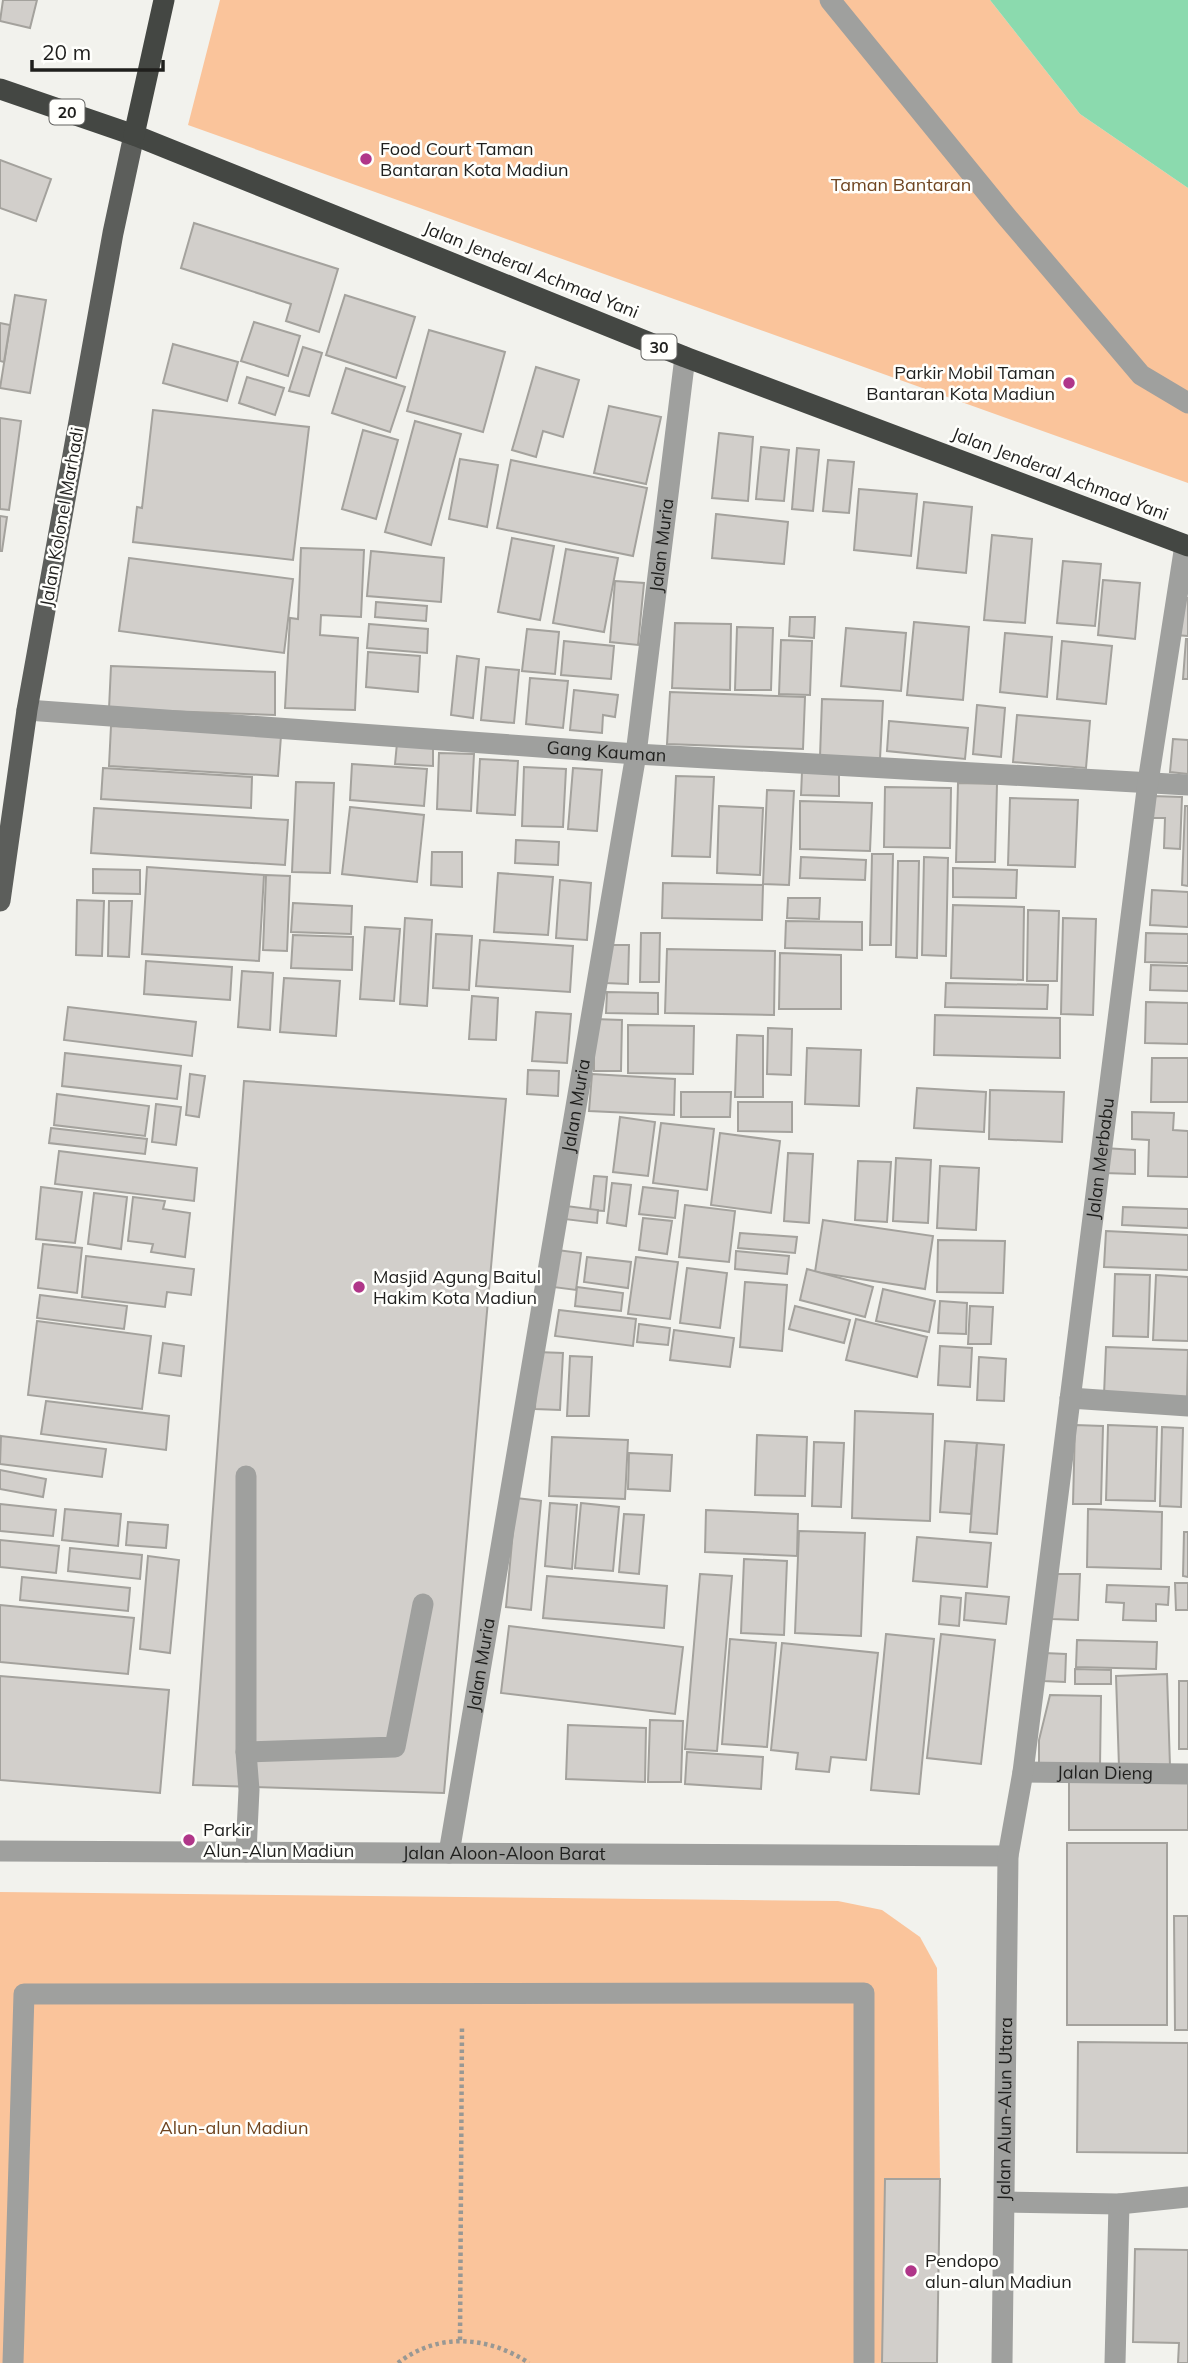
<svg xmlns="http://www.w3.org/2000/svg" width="1188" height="2363" viewBox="0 0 1188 2363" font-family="Mulish,sans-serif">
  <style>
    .green { fill: #fac49b }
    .water { fill: #8bdaae }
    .building { fill: #d2cfcb; stroke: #a4a29d; stroke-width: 2 }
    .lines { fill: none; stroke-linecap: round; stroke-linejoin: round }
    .path { stroke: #989894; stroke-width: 4.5; stroke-dasharray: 3.5 3.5; stroke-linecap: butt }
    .minor { stroke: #9fa09e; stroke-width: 21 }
    .major { stroke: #5c5e5b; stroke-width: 21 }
    .highway { stroke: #444743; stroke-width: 21 }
    .poi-dot { fill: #b03689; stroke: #fffffc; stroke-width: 2.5 }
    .labels { text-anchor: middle; stroke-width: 5; stroke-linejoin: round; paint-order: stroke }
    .shield { fill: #fffffc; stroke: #626260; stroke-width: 2 }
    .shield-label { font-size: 16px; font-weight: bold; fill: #1f1f1d }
    .poi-label { font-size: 18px; fill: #1f1f1d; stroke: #fffffc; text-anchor: start }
    .park-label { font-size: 18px; fill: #6f441f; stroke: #fffffc }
    .street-label { font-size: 18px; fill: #1f1f1d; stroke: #fffffc }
  </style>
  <rect width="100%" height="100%" fill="#f2f2ed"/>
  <g class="green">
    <polygon points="220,0 990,0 1080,114 1188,188 1188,483 188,125"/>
    <polygon points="0,1892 838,1901 882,1910 920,1937 937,1968 940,2179 937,2363 0,2363"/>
  </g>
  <polygon class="water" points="990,0 1188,0 1188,188 1080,114"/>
  <g class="building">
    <polygon points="3,0 37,0 30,28 0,21"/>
    <polygon points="0,160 51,179 36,221 0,208"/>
    <polygon points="194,223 338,269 319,332 286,321 291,304 181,268"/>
    <polygon points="15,295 46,300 30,393 0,388"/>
    <polygon points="345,295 415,317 396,378 326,355"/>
    <polygon points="254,322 300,336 288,376 241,361"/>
    <polygon points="0,323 10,325 4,362 0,361"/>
    <polygon points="429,330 505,352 483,432 407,411"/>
    <polygon points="173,344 238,362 227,401 163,383"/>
    <polygon points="303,347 322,353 309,396 289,391"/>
    <polygon points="536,367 579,380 563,437 543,431 536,457 512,450"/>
    <polygon points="346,368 405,387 390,432 332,413"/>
    <polygon points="247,377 284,388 275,415 239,403"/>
    <polygon points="609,406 661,417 646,484 594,473"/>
    <polygon points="153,410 309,427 293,560 133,542 137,507 142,508"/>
    <polygon points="0,418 21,421 9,510 0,509"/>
    <polygon points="415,421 461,434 431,545 385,532"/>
    <polygon points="363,430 398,440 376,519 342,509"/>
    <polygon points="719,433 753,437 748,501 712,498"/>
    <polygon points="761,447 789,450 784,501 756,499"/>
    <polygon points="797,448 819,450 813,511 792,509"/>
    <polygon points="460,459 498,465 487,527 449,519"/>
    <polygon points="511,460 647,488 633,556 497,528"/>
    <polygon points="828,460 854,462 849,513 823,511"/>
    <polygon points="859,489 917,494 911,556 854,550"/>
    <polygon points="924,502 972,507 966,573 917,568"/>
    <polygon points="716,514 788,522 784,564 712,558"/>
    <polygon points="0,516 7,517 2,551 0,551"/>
    <polygon points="992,535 1032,539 1025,623 984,620"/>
    <polygon points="512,538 554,546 540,620 498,612"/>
    <polygon points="301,548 364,550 361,617 321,615 320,635 358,638 355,710 285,708 290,618 298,619"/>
    <polygon points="566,549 618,558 604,632 553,623"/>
    <polygon points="371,551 444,558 441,602 367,596"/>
    <polygon points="129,558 293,579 284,653 119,631"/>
    <polygon points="1063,561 1101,564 1095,626 1057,623"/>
    <polygon points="1103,580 1140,583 1135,639 1098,635"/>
    <polygon points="615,581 644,583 638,645 610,642"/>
    <polygon points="1178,597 1188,598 1188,636 1175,635"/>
    <polygon points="376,602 427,606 426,621 375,617"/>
    <polygon points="790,617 815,617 814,638 789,636"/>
    <polygon points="914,622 969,627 963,700 907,695"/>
    <polygon points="675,623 731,624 730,690 672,688"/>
    <polygon points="369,624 428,629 427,653 367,648"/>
    <polygon points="737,627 773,628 771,690 735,690"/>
    <polygon points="846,628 906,633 901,691 841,686"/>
    <polygon points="527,629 559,632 555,674 522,671"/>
    <polygon points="1005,633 1052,637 1047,697 1000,692"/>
    <polygon points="1186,639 1188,639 1188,679 1183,679"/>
    <polygon points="781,640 812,641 810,695 779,694"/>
    <polygon points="564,641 614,646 611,679 561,675"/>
    <polygon points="1062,641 1112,646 1106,704 1057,699"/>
    <polygon points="368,652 420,656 418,692 366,687"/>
    <polygon points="457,656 479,659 473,718 451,715"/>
    <polygon points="111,666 275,672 275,715 109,709"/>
    <polygon points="486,667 519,670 514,723 481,720"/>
    <polygon points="530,678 568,681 563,728 526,724"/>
    <polygon points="574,690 618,695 615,717 603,715 602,733 570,730"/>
    <polygon points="670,692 805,697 803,749 667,744"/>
    <polygon points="822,699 883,701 880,759 820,757"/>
    <polygon points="977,705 1005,708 1001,757 973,754"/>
    <polygon points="1017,715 1090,721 1086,768 1013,762"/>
    <polygon points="889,721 968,728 965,759 887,751"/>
    <polygon points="111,726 281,736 278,776 109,766"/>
    <polygon points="1173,739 1188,740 1188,774 1170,772"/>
    <polygon points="397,743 433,745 433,766 395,764"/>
    <polygon points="439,753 474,754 471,811 437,809"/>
    <polygon points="480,759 518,761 515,815 477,813"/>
    <polygon points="352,764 427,769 424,806 350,800"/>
    <polygon points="524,767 566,769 563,827 522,826"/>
    <polygon points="103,768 252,777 251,808 101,799"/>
    <polygon points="573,768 602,770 597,831 568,829"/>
    <polygon points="802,772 839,774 839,796 801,795"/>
    <polygon points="676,776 714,777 710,857 672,856"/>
    <polygon points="296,782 334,783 330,873 292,872"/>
    <polygon points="958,783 997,784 995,862 956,862"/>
    <polygon points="885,787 951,788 950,848 884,847"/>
    <polygon points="767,790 794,791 789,885 763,884"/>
    <polygon points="1152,796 1182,797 1180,849 1164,848 1165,818 1151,818"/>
    <polygon points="1010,798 1078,800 1075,867 1008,865"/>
    <polygon points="800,801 872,803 870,851 800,849"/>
    <polygon points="719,806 763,808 760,875 717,873"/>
    <polygon points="1185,806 1188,806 1188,886 1182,885"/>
    <polygon points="350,807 424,815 417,882 342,874"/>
    <polygon points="94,808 288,820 285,865 91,853"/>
    <polygon points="516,840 559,842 558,865 515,863"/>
    <polygon points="432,852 462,852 462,887 431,885"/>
    <polygon points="872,854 893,854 891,945 870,945"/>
    <polygon points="801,857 866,860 865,880 800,878"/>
    <polygon points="924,857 948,858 946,956 922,955"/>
    <polygon points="898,861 919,861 917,958 896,957"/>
    <polygon points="147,867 264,875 259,961 142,954"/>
    <polygon points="953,868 1017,870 1016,898 953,897"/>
    <polygon points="93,869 140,870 140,894 93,893"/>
    <polygon points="498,873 553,877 548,935 494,932"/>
    <polygon points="266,875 290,876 287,951 263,950"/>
    <polygon points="560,880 591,883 587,940 556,938"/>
    <polygon points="663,883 763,885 762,920 662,918"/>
    <polygon points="1152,890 1188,892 1188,927 1150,925"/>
    <polygon points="788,898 820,898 819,919 787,918"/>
    <polygon points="77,900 104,901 102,956 76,955"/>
    <polygon points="109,901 132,901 129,957 108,956"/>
    <polygon points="293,903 352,906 351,934 291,932"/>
    <polygon points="953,905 1024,907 1023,980 951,978"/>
    <polygon points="1028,910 1059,911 1057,981 1027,981"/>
    <polygon points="405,918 432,920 427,1006 400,1004"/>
    <polygon points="1063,918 1096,919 1093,1015 1061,1014"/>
    <polygon points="786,921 862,922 862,950 785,948"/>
    <polygon points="365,927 400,929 394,1001 360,999"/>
    <polygon points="641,933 660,933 659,982 640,982"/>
    <polygon points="1146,933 1188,934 1188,963 1145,962"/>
    <polygon points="436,934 472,936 469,990 433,988"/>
    <polygon points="293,935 353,937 352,970 291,968"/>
    <polygon points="480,940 573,946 570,992 476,986"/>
    <polygon points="607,945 629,945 628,984 606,983"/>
    <polygon points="667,949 775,951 774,1015 665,1013"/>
    <polygon points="780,953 841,955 841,1009 779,1009"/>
    <polygon points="146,961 232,967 230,1000 144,994"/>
    <polygon points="1151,965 1188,966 1188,991 1150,990"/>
    <polygon points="242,971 273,973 270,1030 238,1027"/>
    <polygon points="284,978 340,981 336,1036 280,1032"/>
    <polygon points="946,983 1048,985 1047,1009 945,1007"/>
    <polygon points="607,992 658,993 658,1014 606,1013"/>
    <polygon points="472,996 498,998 496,1040 469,1039"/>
    <polygon points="1146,1002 1188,1003 1188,1044 1145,1043"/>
    <polygon points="68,1007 196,1022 192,1056 64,1040"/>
    <polygon points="536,1012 571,1014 567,1063 532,1061"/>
    <polygon points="935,1015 1060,1018 1060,1058 934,1055"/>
    <polygon points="594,1019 622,1020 621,1071 594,1071"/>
    <polygon points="628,1025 694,1026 693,1074 628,1073"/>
    <polygon points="768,1028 792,1029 791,1075 767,1074"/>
    <polygon points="737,1035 763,1036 763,1097 735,1097"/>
    <polygon points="807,1048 861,1050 859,1106 805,1104"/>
    <polygon points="65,1053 181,1066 177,1099 62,1086"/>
    <polygon points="1152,1058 1188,1058 1188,1102 1151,1102"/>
    <polygon points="528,1070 559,1071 558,1096 527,1094"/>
    <polygon points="190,1074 205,1076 199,1117 186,1115"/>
    <polygon points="592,1074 675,1079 674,1115 589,1111"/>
    <polygon points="244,1081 506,1099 444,1793 193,1785"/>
    <polygon points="917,1088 986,1092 984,1132 914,1128"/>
    <polygon points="990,1090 1064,1092 1062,1142 989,1139"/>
    <polygon points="681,1092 731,1092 730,1117 681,1117"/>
    <polygon points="57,1094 149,1106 145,1136 54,1125"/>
    <polygon points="738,1102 792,1102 792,1132 738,1131"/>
    <polygon points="156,1104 181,1107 176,1145 152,1142"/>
    <polygon points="1132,1112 1174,1113 1173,1130 1188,1131 1188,1177 1148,1176 1149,1140 1132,1139"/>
    <polygon points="620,1117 655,1122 648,1176 613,1172"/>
    <polygon points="661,1123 714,1129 707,1190 653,1183"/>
    <polygon points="51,1128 147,1139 145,1154 49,1143"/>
    <polygon points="720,1133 780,1141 771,1213 711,1205"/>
    <polygon points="1104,1148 1135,1150 1135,1174 1104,1173"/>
    <polygon points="59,1151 197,1168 194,1201 55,1184"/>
    <polygon points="788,1153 813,1154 809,1223 784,1221"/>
    <polygon points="896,1158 931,1160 928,1223 893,1221"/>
    <polygon points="858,1161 891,1162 887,1222 855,1220"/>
    <polygon points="940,1166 979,1168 976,1230 937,1228"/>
    <polygon points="594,1176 607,1177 604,1211 590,1210"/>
    <polygon points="612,1183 631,1185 626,1226 607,1223"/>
    <polygon points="41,1187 82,1192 75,1243 36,1239"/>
    <polygon points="643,1187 678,1191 675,1218 639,1214"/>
    <polygon points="94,1193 127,1197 121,1249 88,1244"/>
    <polygon points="133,1197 165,1201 163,1209 190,1213 185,1257 151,1252 153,1244 128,1241"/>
    <polygon points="685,1205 735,1211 729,1262 679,1257"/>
    <polygon points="566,1206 598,1210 597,1223 564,1219"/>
    <polygon points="1123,1207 1188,1209 1188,1228 1122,1225"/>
    <polygon points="643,1218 672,1221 667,1254 639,1250"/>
    <polygon points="823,1220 933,1236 925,1289 815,1272"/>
    <polygon points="1106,1231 1188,1235 1188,1270 1104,1267"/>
    <polygon points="740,1233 797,1237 795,1253 738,1248"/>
    <polygon points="938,1240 1005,1241 1003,1293 937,1292"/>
    <polygon points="43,1244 82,1248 77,1293 38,1288"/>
    <polygon points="557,1250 581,1253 576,1290 553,1287"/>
    <polygon points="736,1251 789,1256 787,1274 735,1269"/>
    <polygon points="86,1256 194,1269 191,1295 167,1292 165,1307 82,1297"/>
    <polygon points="587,1257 631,1262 628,1288 584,1282"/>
    <polygon points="636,1257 678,1262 670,1319 628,1314"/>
    <polygon points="687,1268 727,1273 720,1328 680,1323"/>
    <polygon points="807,1269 873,1287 865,1317 800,1300"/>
    <polygon points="1115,1274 1150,1275 1148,1337 1113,1336"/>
    <polygon points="1156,1275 1188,1277 1188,1341 1153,1340"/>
    <polygon points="745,1282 787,1285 782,1351 740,1347"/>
    <polygon points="577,1287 623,1293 621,1311 575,1306"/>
    <polygon points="883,1289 935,1301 929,1332 876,1321"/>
    <polygon points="40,1295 127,1306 124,1329 37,1318"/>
    <polygon points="940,1301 967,1303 966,1334 938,1333"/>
    <polygon points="795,1306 850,1320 844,1343 789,1329"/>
    <polygon points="970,1306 993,1307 991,1344 968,1344"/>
    <polygon points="559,1310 636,1319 633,1346 555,1336"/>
    <polygon points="856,1319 927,1337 917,1377 846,1360"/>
    <polygon points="37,1321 151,1336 142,1409 28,1395"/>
    <polygon points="639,1324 670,1328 668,1345 637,1342"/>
    <polygon points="674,1330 734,1338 730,1367 670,1360"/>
    <polygon points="163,1343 184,1346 181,1376 159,1373"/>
    <polygon points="940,1346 972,1348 970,1387 938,1385"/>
    <polygon points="1106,1347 1188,1350 1187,1398 1104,1395"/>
    <polygon points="537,1352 563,1353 560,1410 535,1409"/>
    <polygon points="570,1356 592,1357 589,1416 567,1416"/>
    <polygon points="979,1357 1006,1359 1004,1401 977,1400"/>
    <polygon points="46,1401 169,1416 166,1450 41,1434"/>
    <polygon points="855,1411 933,1414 930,1521 852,1518"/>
    <polygon points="1075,1425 1103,1426 1101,1504 1073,1504"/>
    <polygon points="1108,1425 1157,1427 1155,1501 1106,1500"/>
    <polygon points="1162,1427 1183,1428 1181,1507 1160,1506"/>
    <polygon points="757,1435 807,1437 805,1496 755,1495"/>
    <polygon points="1,1436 106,1449 102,1477 0,1464"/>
    <polygon points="552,1437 628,1440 625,1499 549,1496"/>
    <polygon points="945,1441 977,1443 971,1514 940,1512"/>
    <polygon points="814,1442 844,1443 841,1507 812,1506"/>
    <polygon points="977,1443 1004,1445 997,1534 970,1532"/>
    <polygon points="629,1453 672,1455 670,1491 628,1489"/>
    <polygon points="0,1470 46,1479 43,1497 0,1489"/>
    <polygon points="516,1498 541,1501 531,1610 506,1607"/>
    <polygon points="550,1503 577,1505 572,1569 545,1566"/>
    <polygon points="581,1503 619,1507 613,1571 575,1568"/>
    <polygon points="0,1504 56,1510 53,1536 0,1531"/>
    <polygon points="65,1509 121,1514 118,1546 62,1540"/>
    <polygon points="1088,1509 1162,1512 1161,1569 1087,1567"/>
    <polygon points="706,1510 798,1514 797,1556 705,1552"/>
    <polygon points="624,1514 644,1515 639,1574 619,1572"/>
    <polygon points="128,1522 168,1525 166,1548 126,1545"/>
    <polygon points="799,1531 865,1533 861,1636 795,1633"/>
    <polygon points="1184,1532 1188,1532 1188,1577 1183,1576"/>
    <polygon points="917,1537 991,1543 987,1587 913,1581"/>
    <polygon points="0,1540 59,1546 56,1573 0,1567"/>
    <polygon points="70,1548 142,1555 140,1579 68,1571"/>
    <polygon points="148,1556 179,1560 170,1653 140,1649"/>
    <polygon points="744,1559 787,1561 784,1635 741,1633"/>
    <polygon points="700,1574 732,1576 717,1751 685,1749"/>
    <polygon points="1053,1574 1080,1574 1078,1620 1052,1619"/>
    <polygon points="547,1576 667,1586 664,1628 543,1618"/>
    <polygon points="22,1577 130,1588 128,1611 20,1600"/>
    <polygon points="1175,1583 1188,1583 1188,1610 1176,1610"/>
    <polygon points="1107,1585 1169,1587 1168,1605 1156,1604 1156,1621 1123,1620 1124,1603 1106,1602"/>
    <polygon points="966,1593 1009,1597 1006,1624 964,1620"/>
    <polygon points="941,1596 961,1598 959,1626 939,1624"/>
    <polygon points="0,1605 134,1618 128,1674 0,1662"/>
    <polygon points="509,1626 683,1647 675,1714 501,1693"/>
    <polygon points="886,1634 934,1639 919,1794 871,1790"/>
    <polygon points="941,1634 995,1640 981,1764 927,1758"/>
    <polygon points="730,1639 776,1643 767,1747 722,1744"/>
    <polygon points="1077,1640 1157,1642 1156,1669 1076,1667"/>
    <polygon points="782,1643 878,1653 866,1760 831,1757 829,1772 796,1769 798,1753 771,1750"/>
    <polygon points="1044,1653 1066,1654 1065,1682 1043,1681"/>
    <polygon points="1075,1669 1111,1670 1111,1684 1075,1684"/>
    <polygon points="1167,1674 1170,1766 1119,1767 1116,1676"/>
    <polygon points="0,1676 169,1690 160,1793 0,1780"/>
    <rect x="1179" y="1681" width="9" height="68"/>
    <polygon points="1050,1695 1101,1696 1100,1766 1039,1764 1039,1740"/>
    <polygon points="650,1720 683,1721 681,1782 648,1782"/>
    <polygon points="568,1725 646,1728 645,1782 566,1779"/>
    <polygon points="687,1752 763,1757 761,1789 685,1784"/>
    <rect x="1069" y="1781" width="119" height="49"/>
    <rect x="1067" y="1843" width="100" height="182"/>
    <polygon points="1174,1916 1188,1916 1188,2030 1175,2030"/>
    <polygon points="1078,2042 1188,2043 1188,2153 1077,2152"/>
    <polygon points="885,2179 940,2179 937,2363 882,2363"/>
    <polygon points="1135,2249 1188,2250 1188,2363 1178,2363 1179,2343 1133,2342"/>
  </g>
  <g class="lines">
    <g class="path">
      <polyline points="460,2340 462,2026"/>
      <path d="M 398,2363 C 438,2332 488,2336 529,2363"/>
    </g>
    <g class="minor">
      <polyline points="830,0 1006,216 1141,375 1188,403"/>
      <path id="s1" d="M 27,710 L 636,754 L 1188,785"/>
      <polyline points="1070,1398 1188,1406"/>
      <polyline points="246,1476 246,1752 249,1790 246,1852"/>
      <polyline points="246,1752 395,1747 423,1604"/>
      <path id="s2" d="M 1023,1772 L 1188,1774"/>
      <path id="s3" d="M 0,1851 L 1008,1856"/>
      <path id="s4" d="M 449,1853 L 636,754 L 685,357"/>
      <polyline points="1005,2202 1119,2204 1188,2197"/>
      <polyline points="13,2363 24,1994 864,1993 864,2363"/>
      <path id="s5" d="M 1002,2363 L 1008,1856 L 1023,1772 L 1148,782 L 1185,545"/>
      <polyline points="1115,2363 1119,2204"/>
    </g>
    <polyline class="major" points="0,901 27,710 113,233 134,135"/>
    <g class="highway">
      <polyline points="0,89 134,135 685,357 1188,546"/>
      <polyline points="134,135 164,0"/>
    </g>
  </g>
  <g class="poi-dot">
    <circle cx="366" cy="159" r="7"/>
    <circle cx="1069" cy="383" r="7"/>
    <circle cx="359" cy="1287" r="7"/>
    <circle cx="189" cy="1840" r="7"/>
    <circle cx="911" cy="2271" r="7"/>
  </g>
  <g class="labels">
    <g class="shield">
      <rect x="49.5" y="99.5" width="35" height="25" rx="5"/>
      <rect x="641.5" y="334.5" width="35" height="25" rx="5"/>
    </g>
    <g class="shield-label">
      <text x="67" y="118">20</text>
      <text x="659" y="353">30</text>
    </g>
    <g class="poi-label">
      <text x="380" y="155">Food Court Taman<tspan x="380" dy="21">Bantaran Kota Madiun</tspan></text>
      <text x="1055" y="379" text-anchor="end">Parkir Mobil Taman<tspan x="1055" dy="21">Bantaran Kota Madiun</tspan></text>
      <text x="373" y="1283">Masjid Agung Baitul<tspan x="373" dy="21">Hakim Kota Madiun</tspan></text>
      <text x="203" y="1836">Parkir<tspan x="203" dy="21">Alun-Alun Madiun</tspan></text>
      <text x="925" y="2267">Pendopo<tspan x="925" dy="21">alun-alun Madiun</tspan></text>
    </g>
    <g class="park-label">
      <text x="901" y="191">Taman Bantaran</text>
      <text x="234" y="2134">Alun-alun Madiun</text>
    </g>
    <g class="street-label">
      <text transform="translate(531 270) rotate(22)" y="6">Jalan Jenderal Achmad Yani</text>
      <text transform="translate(1060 474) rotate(21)" y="6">Jalan Jenderal Achmad Yani</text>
      <text transform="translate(62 517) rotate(-80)" y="6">Jalan Kolonel Marhadi</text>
      <text dy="6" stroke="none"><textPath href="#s4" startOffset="1325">Jalan Muria</textPath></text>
      <text dy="6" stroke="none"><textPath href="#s1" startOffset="581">Gang Kauman</textPath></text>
      <text dy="6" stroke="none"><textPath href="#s4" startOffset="758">Jalan Muria</textPath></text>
      <text dy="6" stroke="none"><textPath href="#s5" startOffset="1211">Jalan Merbabu</textPath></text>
      <text dy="6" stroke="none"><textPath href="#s4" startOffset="191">Jalan Muria</textPath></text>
      <text dy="6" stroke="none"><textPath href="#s2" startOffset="82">Jalan Dieng</textPath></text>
      <text dy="6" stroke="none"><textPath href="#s3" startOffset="504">Jalan Aloon-Aloon Barat</textPath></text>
      <text dy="6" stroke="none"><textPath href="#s5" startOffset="254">Jalan Alun-Alun Utara</textPath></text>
    </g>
  </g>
  <path d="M32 60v10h131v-10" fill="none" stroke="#1f1f1d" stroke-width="3.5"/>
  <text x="42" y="60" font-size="21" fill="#1f1f1d" stroke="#fffffc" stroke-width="5" paint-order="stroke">20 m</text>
</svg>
